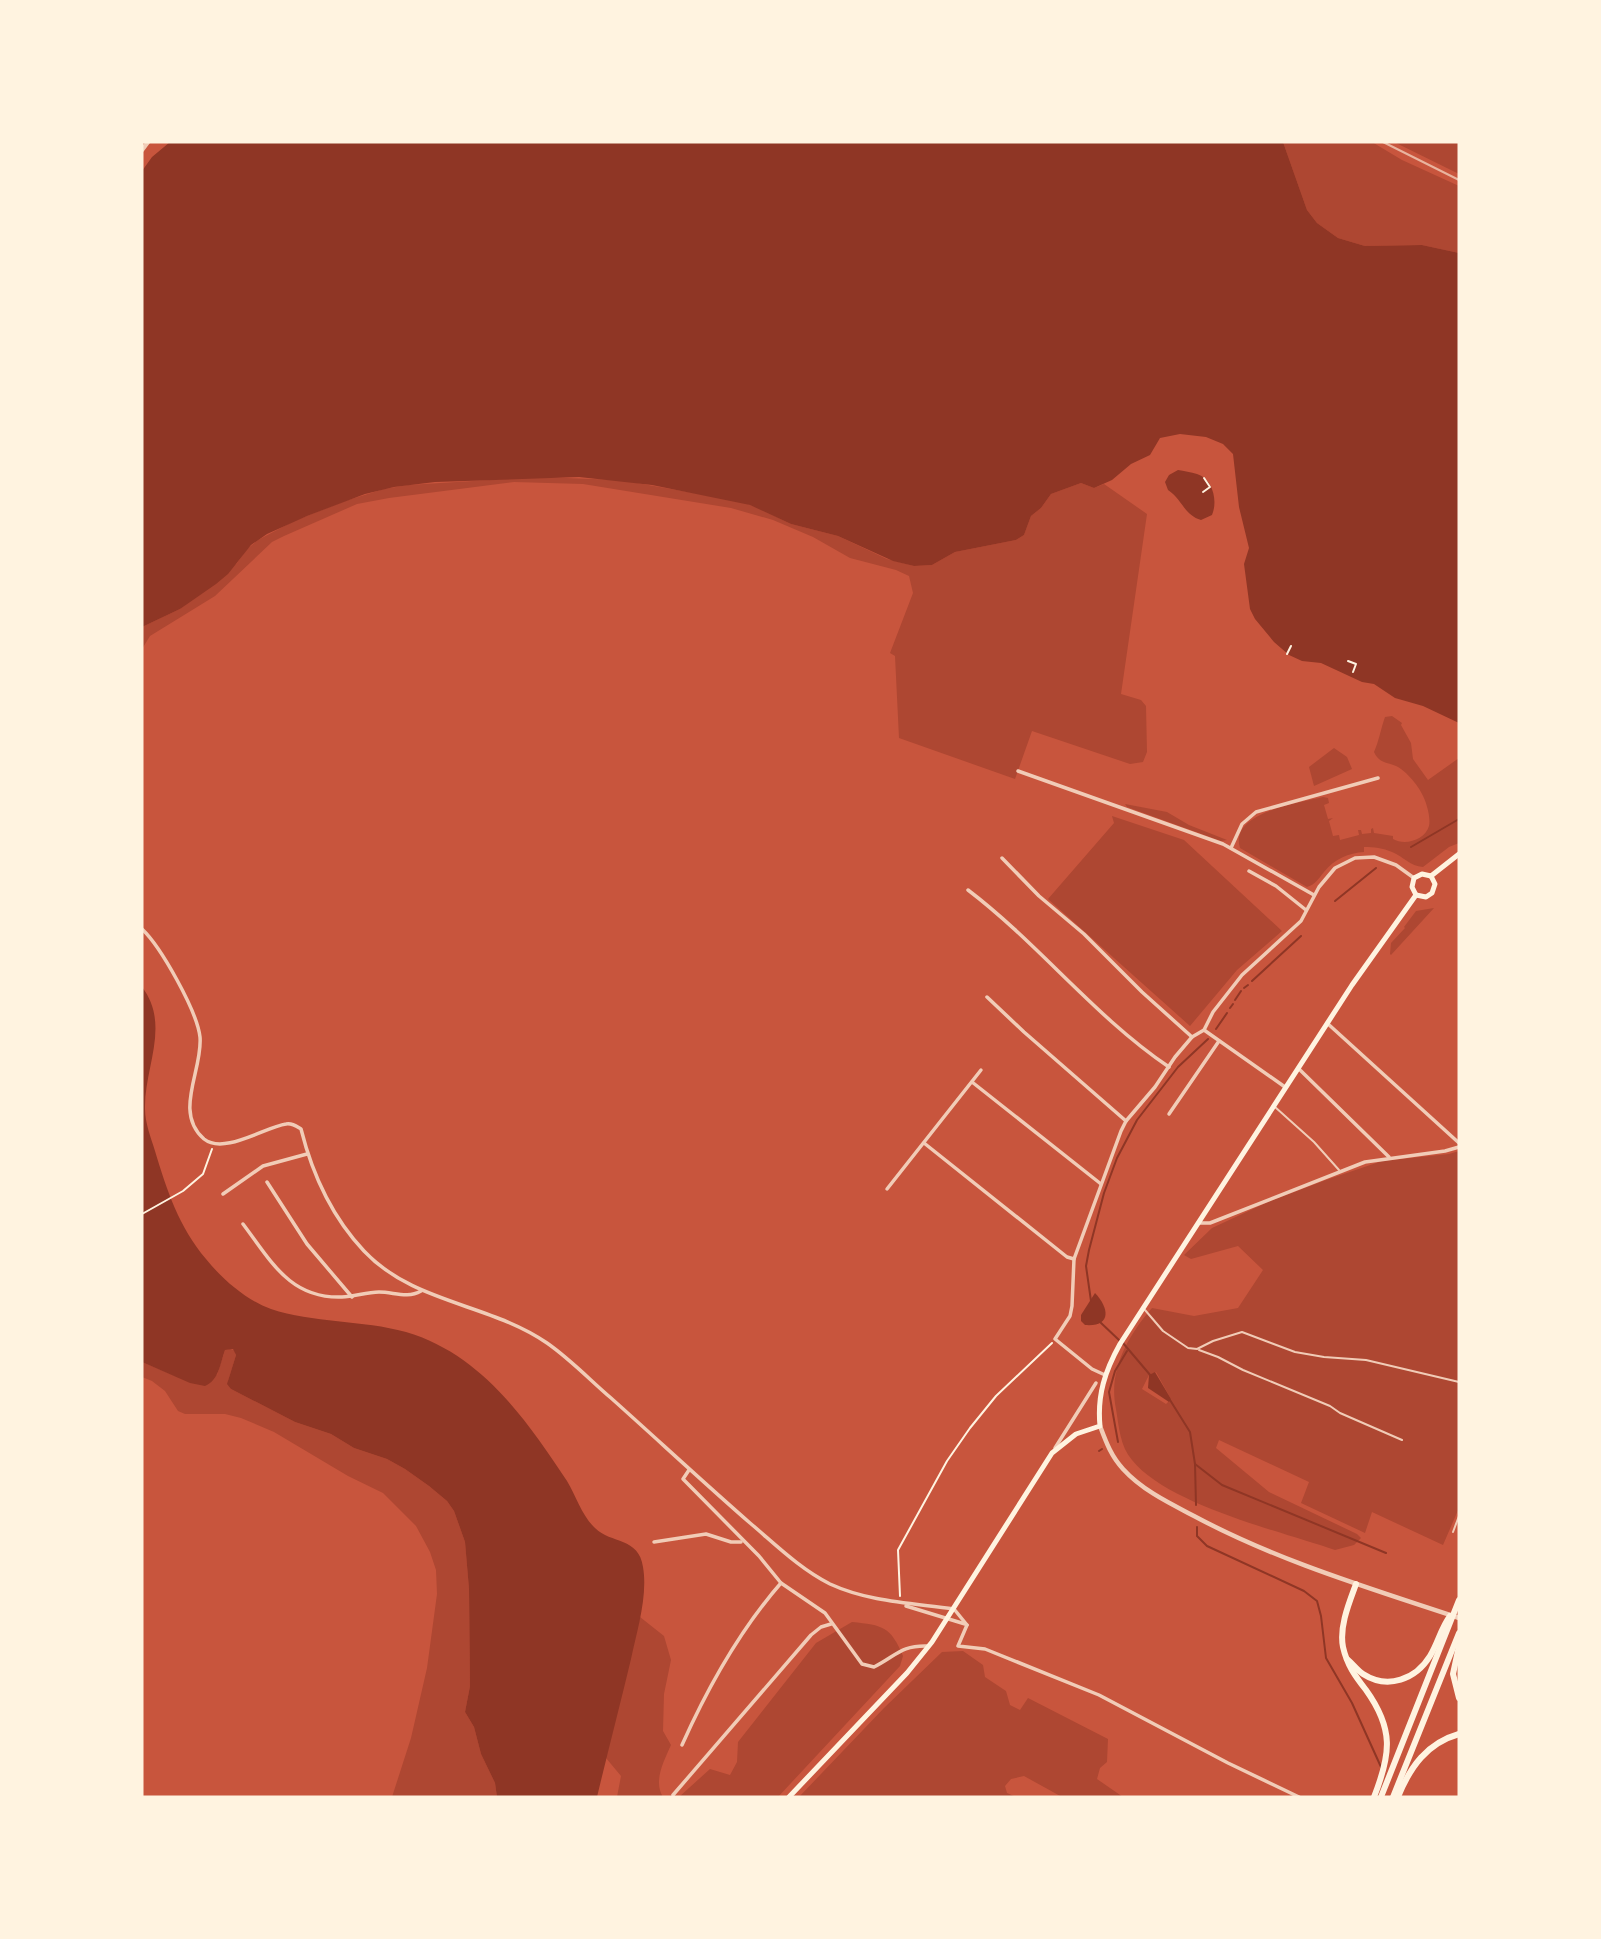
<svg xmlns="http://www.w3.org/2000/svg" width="1601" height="1939" viewBox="0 0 1601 1939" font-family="'IBM Plex Sans',sans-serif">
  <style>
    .green { fill: #ae4732; fill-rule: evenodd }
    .water { fill: #8f3625 }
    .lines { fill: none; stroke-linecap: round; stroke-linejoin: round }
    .stream { stroke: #8f3625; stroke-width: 2 }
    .path { stroke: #fff3e0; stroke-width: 2 }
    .service { stroke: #f1ccb7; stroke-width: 2 }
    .minor { stroke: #f1ccb7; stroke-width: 3.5 }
    .tertiary { stroke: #f1ccb7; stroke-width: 4.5 }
    .secondary { stroke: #fff3e0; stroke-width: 5 }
    .trunk { stroke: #fff3e0; stroke-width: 6 }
    .rail { stroke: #e9b49f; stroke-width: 2 }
  </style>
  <rect width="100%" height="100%" fill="#c8553d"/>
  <g class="green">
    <polygon points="1283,142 1372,142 1402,160 1459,186 1459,253 1422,245 1365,246 1338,238 1317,223 1307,210"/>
    <polygon points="1394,142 1459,142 1459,174"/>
    <polygon points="538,477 620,480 739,501 756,507 791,524 838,536 887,559 914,566 932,565 955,552 1016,540 1024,535 1031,516 1041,508 1051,494 1081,483 1094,488 1104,484 1147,514 1121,694 1141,700 1146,706 1147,752 1143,762 1130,764 1032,731 1015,779 899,738 895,656 890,653 913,593 909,576 896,570 850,558 813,537 773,520 731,508 583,484 514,482 389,498 357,504 284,536 272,542 215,596 150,636 142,649 142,627 180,609 237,563 247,549 258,540 294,521 345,501 384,489 408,485"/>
    <path d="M 1392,716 L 1402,723 L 1401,725 L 1411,743 L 1413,759 L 1428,780 L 1459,758 L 1459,843 L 1449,847 L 1423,867 C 1410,866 1404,857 1392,852 C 1383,848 1374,847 1364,847 L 1364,852 C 1349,853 1334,859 1324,872 C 1318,879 1316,884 1307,887 L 1240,848 C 1229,812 1299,803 1323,797 L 1328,798 L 1329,803 L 1324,805 L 1328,819 L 1333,818 L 1329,821 L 1333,836 L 1339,835 L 1340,840 L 1359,835 L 1358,830 L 1361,830 L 1362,834 L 1371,833 L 1371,829 L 1373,828 L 1374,833 L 1393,836 L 1393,839 C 1405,846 1425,840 1429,826 C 1431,817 1426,801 1422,794 C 1418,785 1404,769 1396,766 C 1386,762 1379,763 1374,752 C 1379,741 1381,728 1385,717 Z"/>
    <polygon points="1334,748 1347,757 1352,769 1314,786 1309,767"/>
    <polygon points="1125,804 1167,812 1189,825 1227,840 1221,841 1127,807"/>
    <polygon points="1112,816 1184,840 1282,931 1237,970 1190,1026 1048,899 1114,823"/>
    <polygon points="1434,908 1391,955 1390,954 1391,943 1405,928 1404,927 1416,911"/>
    <path d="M 1459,1151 L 1459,1508 L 1443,1545 L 1372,1512 L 1365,1533 L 1301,1503 L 1309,1482 L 1219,1440 L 1216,1448 L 1269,1492 L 1357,1534 L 1361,1538 L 1354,1545 L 1335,1550 C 1280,1531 1168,1505 1132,1460 C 1120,1446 1119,1427 1116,1409 C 1108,1371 1127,1337 1152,1308 L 1194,1316 L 1238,1308 L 1263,1270 L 1238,1246 L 1191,1259 L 1184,1255 L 1212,1228 L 1268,1202 L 1326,1180 L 1382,1161 L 1449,1154 ZM 1156,1372 L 1171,1399 L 1166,1404 L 1142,1389 L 1149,1375 Z"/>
    <polygon points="230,1349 234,1350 236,1355 228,1381 231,1389 295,1422 331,1434 354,1448 387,1459 405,1469 429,1486 447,1501 454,1511 465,1542 469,1589 470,1686 465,1712 474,1727 481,1754 495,1783 497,1797 392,1797 411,1738 427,1668 437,1594 436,1570 430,1552 416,1526 383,1493 348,1476 274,1432 241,1418 225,1414 185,1414 178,1411 165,1391 152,1381 142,1377 142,1362 175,1376 217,1375 225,1350"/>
    <path d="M 640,1617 L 664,1636 L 671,1660 L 664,1694 L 663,1731 L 671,1745 C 664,1761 653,1781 663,1797 L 617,1797 L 621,1776 L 606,1758 Z"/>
    <path d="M 852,1622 C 883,1625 891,1627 903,1656 L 900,1666 L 778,1797 L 679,1797 L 710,1769 L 730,1775 L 737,1762 L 738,1742 L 816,1643 Z"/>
    <polygon points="963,1651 983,1665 985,1677 1006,1691 1010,1705 1020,1710 1028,1698 1108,1739 1107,1762 1100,1768 1097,1779 1123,1797 1062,1797 1024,1776 1011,1779 1005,1786 1007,1793 1016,1797 799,1797 884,1708 942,1652"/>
  </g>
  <g class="water">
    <polygon points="170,142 1283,142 1307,210 1317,223 1338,238 1365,246 1422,245 1459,253 1459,723 1423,706 1395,698 1374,684 1362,682 1321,663 1302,661 1289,655 1274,642 1255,619 1250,609 1244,564 1249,548 1239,507 1233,454 1223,444 1206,437 1180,434 1160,438 1150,455 1131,464 1112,480 1094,488 1081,483 1051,494 1041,508 1031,516 1024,535 1016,540 955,552 932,565 914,566 893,561 838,536 791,524 750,505 652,485 579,477 435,482 394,487 365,494 307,516 267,534 251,545 228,574 216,584 180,609 142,627 142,171 152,157"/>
    <path d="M 1178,470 C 1184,471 1191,472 1197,474 C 1213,479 1218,501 1212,515 L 1201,520 C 1184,515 1182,499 1168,490 L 1165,482 L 1169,475 Z"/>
    <path d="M 142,987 C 171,1025 144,1067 145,1109 C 145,1123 151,1138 155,1151 C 167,1191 179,1227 206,1259 C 222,1279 246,1300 271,1309 C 312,1323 363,1320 406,1332 C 481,1354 526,1419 567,1481 C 576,1496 582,1516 595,1528 C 611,1544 639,1537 643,1567 C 648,1596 637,1631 631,1659 C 620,1705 608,1751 597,1797 L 497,1797 L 495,1783 L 481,1754 L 474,1727 L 465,1712 L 470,1686 L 469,1589 L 465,1542 L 454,1511 L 447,1501 L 429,1486 L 405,1469 L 387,1459 L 354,1448 L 331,1434 L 295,1422 L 231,1389 L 227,1384 L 236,1355 L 233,1349 L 225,1350 C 220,1364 219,1380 205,1386 L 190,1383 L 142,1362 Z"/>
    <path d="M 1095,1293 C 1110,1309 1111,1327 1085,1325 L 1081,1321 L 1081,1315 Z"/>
    <polygon points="1155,1372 1171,1399 1169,1402 1148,1388 1149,1375"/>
  </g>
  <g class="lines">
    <g class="stream">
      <polyline points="1411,847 1459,819"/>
      <polyline points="1335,901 1376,868"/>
      <polyline points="1252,981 1301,936"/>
      <polyline points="1244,988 1248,985"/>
      <polyline points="1235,1000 1241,991"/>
      <polyline points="1230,1008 1233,1004"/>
      <polyline points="1216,1029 1227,1013"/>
      <polyline points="1091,1301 1086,1266 1089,1250 1104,1193 1117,1158 1137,1120 1178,1067 1208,1039"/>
      <polyline points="1100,1322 1119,1340"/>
      <polyline points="1123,1343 1151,1376"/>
      <polyline points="1170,1400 1190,1432 1195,1464 1196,1505"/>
      <polyline points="1118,1442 1109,1392 1115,1371 1127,1351"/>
      <polyline points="1099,1451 1102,1449"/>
      <polyline points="1195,1464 1222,1485 1386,1553"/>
      <polyline points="1197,1527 1197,1536 1207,1546 1304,1591 1317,1601 1321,1616 1326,1658 1352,1703 1381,1767"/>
      <polyline points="1404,1797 1405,1797"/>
    </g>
    <g class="path">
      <polyline points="1203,492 1210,487 1204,478"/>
      <polyline points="1287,654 1291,646"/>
      <polyline points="1348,661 1356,664 1353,672"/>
      <polyline points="142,1214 183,1191 203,1174 212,1149"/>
      <polyline points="900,1596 898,1550 947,1461 970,1428 996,1396 1052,1343"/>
    </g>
    <g class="service">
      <polyline points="1275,1107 1314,1142 1339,1170"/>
      <polyline points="1145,1310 1163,1331 1188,1348 1197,1349 1213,1341 1242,1332 1295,1352 1324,1357 1366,1360 1459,1382"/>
      <polyline points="1199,1350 1218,1357 1243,1370 1330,1406 1340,1413 1402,1440"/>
      <polyline points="1453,1532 1459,1516"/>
    </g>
    <g class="minor">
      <polyline points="1018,771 1223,844 1314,895"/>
      <polyline points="1231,848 1242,824 1256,812 1378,778"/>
      <polyline points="1002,858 1039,896 1084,934 1142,992 1192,1037"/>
      <polyline points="1249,871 1276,886 1306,910"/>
      <path d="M 968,890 C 1039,944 1095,1017 1169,1067"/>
      <path d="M 142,929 C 161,947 197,1011 200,1037 C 203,1070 173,1112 204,1139 C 224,1155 265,1127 286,1124 C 292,1123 296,1126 301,1129 C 312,1173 332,1217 364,1251 C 414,1304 489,1303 547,1343 C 570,1359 590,1380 611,1398 C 658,1440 703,1482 750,1523 C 775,1544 800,1569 830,1584 C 869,1602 912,1603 954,1609 L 967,1625"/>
      <polyline points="987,997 1024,1032 1126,1121"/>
      <polyline points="1327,1023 1459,1143"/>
      <polyline points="1204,1030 1285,1087"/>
      <polyline points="1298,1068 1389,1157"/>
      <polyline points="972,1082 1101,1184"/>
      <polyline points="1169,1114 1219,1041"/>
      <polyline points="924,1143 1067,1257 1074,1259"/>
      <polyline points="267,1182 307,1244 352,1297"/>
      <polyline points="887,1189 981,1070"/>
      <polyline points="223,1194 263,1166 307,1154"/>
      <polyline points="1198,1223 1210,1223 1365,1162 1445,1151 1459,1147"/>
      <path d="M 243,1224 C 271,1261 290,1299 342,1297 C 354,1297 366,1292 379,1292 C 394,1292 407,1299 421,1291"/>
      <polyline points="1105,1375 1092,1369 1055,1339 1070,1316 1072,1306 1074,1259 1121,1131 1126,1121 1155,1087 1175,1057 1192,1037 1204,1030 1213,1012 1242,975 1301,921 1319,887 1335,868 1355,858 1374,857 1396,865 1414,878"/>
      <polyline points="1055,1448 1096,1383"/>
      <path d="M 689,1470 L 683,1479 L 759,1556 L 781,1583 L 825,1613 L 862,1664 L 874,1667 C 896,1656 901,1645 928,1646"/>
      <polyline points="654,1542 706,1534 731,1542 741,1542"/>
      <polyline points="906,1606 965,1624"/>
      <polyline points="967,1625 958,1646 985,1649 1099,1695 1228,1763 1299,1797"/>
      <path d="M 682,1745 C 708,1687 739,1631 781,1583"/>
      <polyline points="673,1795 811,1635 821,1627 831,1624"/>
    </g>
    <g class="tertiary">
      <polyline points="142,150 148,142"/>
      <path d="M 1100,1426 C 1106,1442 1111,1456 1123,1469 C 1142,1490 1169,1503 1194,1516 C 1278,1561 1369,1588 1459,1618"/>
    </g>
    <g class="secondary">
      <polyline points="1431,876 1459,854"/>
      <polyline points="1416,895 1426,897 1432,893 1435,884 1431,876"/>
      <polyline points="1416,895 1412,887 1414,878 1422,874 1431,876"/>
      <path d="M 789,1797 L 907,1673 L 932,1642 L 1052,1453 L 1076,1434 L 1100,1426 C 1097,1395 1105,1371 1120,1344 L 1352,985 L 1416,895"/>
    </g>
    <g class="trunk">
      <path d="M 1356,1584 C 1349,1603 1339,1627 1343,1647 C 1347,1665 1355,1676 1366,1690 C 1394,1729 1391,1754 1374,1797"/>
      <polyline points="1459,1646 1453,1674 1459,1698"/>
      <path d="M 1347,1659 C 1353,1664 1357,1670 1363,1674 C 1388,1690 1416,1679 1430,1656 C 1438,1643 1441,1628 1450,1616"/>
      <polyline points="1381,1797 1459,1600"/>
      <polyline points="1393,1797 1459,1633"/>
      <path d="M 1398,1797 C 1410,1767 1427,1743 1459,1734"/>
    </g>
    <polyline class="rail" points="1383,142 1459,180"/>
  </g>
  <rect width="1601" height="1939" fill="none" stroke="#fff3e0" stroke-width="287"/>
</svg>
